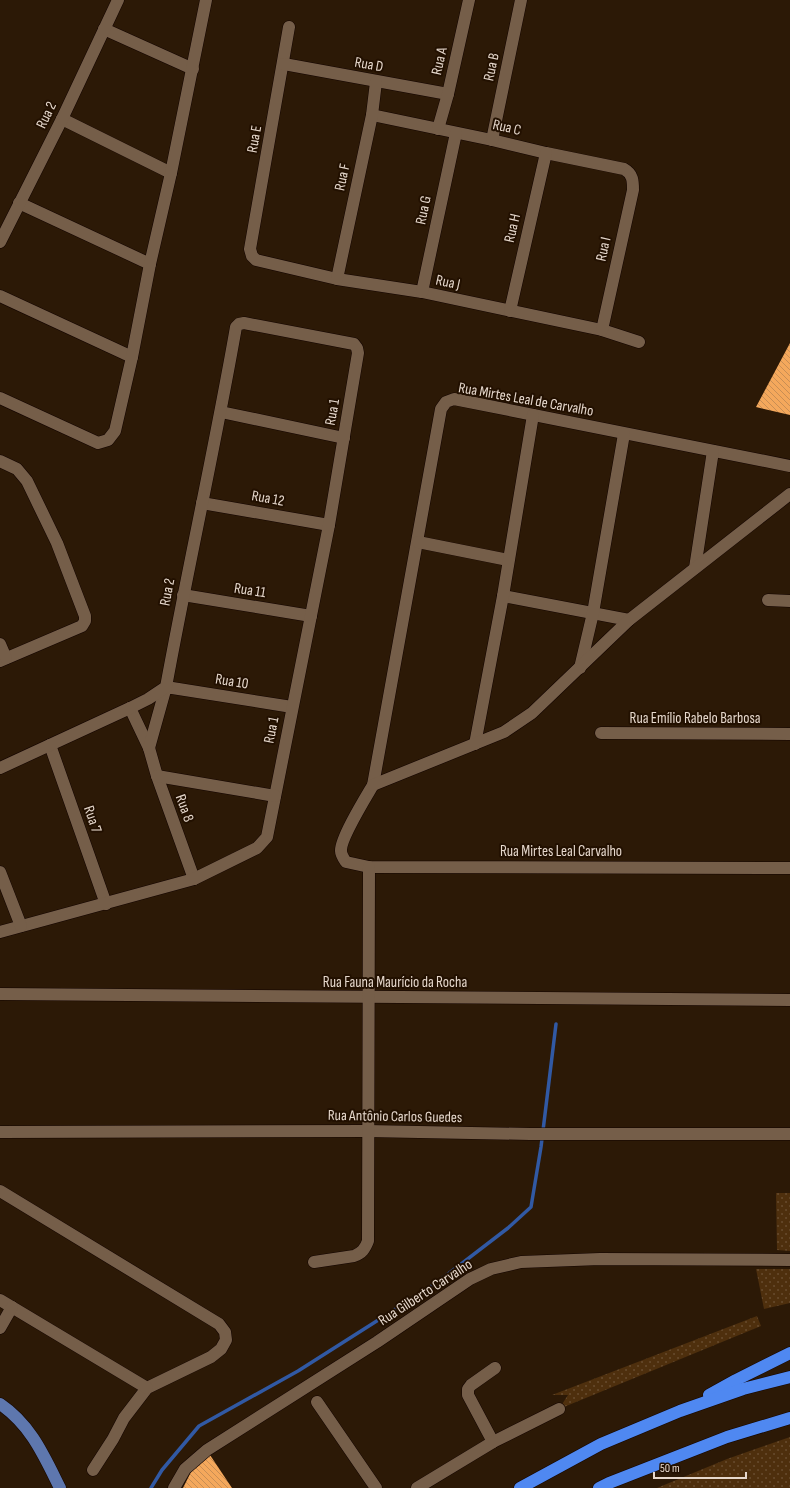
<svg xmlns="http://www.w3.org/2000/svg" width="790" height="1488" viewBox="0 0 790 1488" font-family="'Sofia Sans Condensed',sans-serif">
  <style>
    .grass { fill: url(#grass-dots) }
    .lines { fill: none; stroke-linecap: round; stroke-linejoin: round }
    .stream { stroke: #3159a4; stroke-width: 3.5 }
    .building { fill: url(#building-back-hatch) }
    .minor-casing { stroke: #130400; stroke-width: 13 }
    .major-casing { stroke: #130400; stroke-width: 13 }
    .highway-casing { stroke: #130400; stroke-width: 13 }
    .minor { stroke: #755e49; stroke-width: 12 }
    .major { stroke: #5e77ae; stroke-width: 12 }
    .highway { stroke: #4f88f1; stroke-width: 12 }
    .labels { text-anchor: middle; stroke-width: 4; stroke-linejoin: round; paint-order: stroke }
    .street-label { font-size: 15px; fill: #e6d8cc; stroke: #221000 }
  </style>
  <defs>
    <pattern id="grass-dots" width="8" height="8" patternUnits="userSpaceOnUse"><rect width="8" height="8" fill="#4e2f0d"/><path d="M2 2h.1M6 6h.1" fill="none" stroke="#684c2f" stroke-width="1.8" stroke-linecap="round"/></pattern>
    <pattern id="building-back-hatch" width="6" height="6" patternUnits="userSpaceOnUse"><rect width="6" height="6" fill="#f4a85c"/><path d="M-1 5l2 2M0 0l6 6M5-1l2 2" fill="none" stroke="#c88e54"/></pattern>
  </defs>
  <rect width="100%" height="100%" fill="#2c1906"/>
  <g class="grass">
    <polygon points="776,1193 790,1193 790,1251 777,1250"/>
    <polygon points="756,1269 790,1269 790,1303 764,1309"/>
    <polygon points="757,1316 761,1326 559,1409 568,1395 552,1395"/>
    <polygon points="790,1437 790,1488 657,1488 727,1459"/>
  </g>
  <g class="lines">
    <polyline class="stream" points="151,1488 162,1470 199,1426 298,1371 435,1284 508,1228 531,1207 541,1147 556,1024"/>
  </g>
  <g class="building">
    <polygon points="790,343 790,415 756,407"/>
    <polygon points="210,1455 232,1488 183,1488 192,1470"/>
  </g>
  <g class="lines">
    <g class="minor-casing">
      <g id="minor">
        <polyline points="289,27 250,249 252,256 256,260 337,279 422,292 602,330 639,342"/>
        <polyline points="104,29 193,69"/>
        <polyline points="284,64 448,94"/>
        <path d="M 372,115 L 492,140 L 546,153 L 624,169 C 633,174 633,181 633,190 L 602,330"/>
        <polyline points="62,119 171,173"/>
        <polyline points="438,129 448,94 469,0"/>
        <polyline points="492,140 521,0"/>
        <polyline points="19,203 150,264"/>
        <polyline points="0,242 62,119 118,0"/>
        <polyline points="337,279 372,115 376,82"/>
        <polyline points="422,292 456,133"/>
        <polyline points="0,296 132,357"/>
        <polyline points="510,311 546,153"/>
        <polyline points="0,398 98,443 108,440 115,431 132,357 150,264 171,173 206,0"/>
        <polyline points="221,412 344,438"/>
        <polyline points="0,461 17,469 27,481 57,543 85,616 85,621 82,626 0,661"/>
        <path d="M 790,466 L 454,399 L 446,402 L 441,409 L 373,785 C 366,797 340,839 341,851 C 341,855 344,859 346,862 L 369,867 L 790,868"/>
        <polyline points="202,503 329,525"/>
        <polyline points="418,542 508,560"/>
        <polyline points="695,568 713,451"/>
        <polyline points="183,595 311,616"/>
        <polyline points="503,596 629,620"/>
        <polyline points="768,600 790,601"/>
        <polyline points="0,644 6,658"/>
        <polyline points="580,668 593,613 624,434"/>
        <polyline points="130,708 149,748 157,776 194,879"/>
        <polyline points="601,733 790,734"/>
        <polyline points="475,744 503,596 533,415"/>
        <polyline points="50,745 106,904"/>
        <polyline points="149,748 166,687 292,707"/>
        <path d="M 0,768 L 130,708 L 148,699 L 166,687 C 188,567 215,447 236,327 L 239,324 L 244,323 L 354,344 L 357,348 L 358,353 L 329,525 L 267,837 L 257,848 L 194,879 L 0,932"/>
        <polyline points="157,776 275,796"/>
        <polyline points="373,785 504,732 532,713 629,620 790,494"/>
        <polyline points="0,872 21,926"/>
        <polyline points="0,994 790,1000"/>
        <polyline points="0,1132 367,1131 530,1134 790,1134"/>
        <polyline points="0,1191 219,1324 225,1332 226,1340 221,1349 211,1357 147,1388 124,1418 113,1439 93,1470"/>
        <path d="M 314,1262 L 354,1256 C 362,1253 365,1249 368,1241 L 369,867"/>
        <polyline points="0,1300 147,1388"/>
        <polyline points="0,1328 12,1307"/>
        <polyline points="317,1402 376,1488"/>
        <polyline points="493,1442 468,1395 468,1389 471,1385 495,1368"/>
        <polyline points="174,1488 185,1469 207,1450 377,1342 470,1279 491,1269 521,1262 600,1259 790,1260"/>
        <polyline points="417,1488 493,1442 559,1409"/>
      </g>
    </g>
    <g class="major-casing">
      <path id="major" d="M 0,1404 C 31,1425 44,1456 60,1488"/>
    </g>
    <g class="highway-casing">
      <g id="highway">
        <polyline points="709,1395 736,1380 790,1353"/>
        <polyline points="520,1488 601,1444 680,1411 743,1389 790,1377"/>
        <polyline points="599,1488 609,1483 727,1437 790,1418"/>
      </g>
    </g>
    <use href="#minor" class="minor"/>
    <use href="#major" class="major"/>
    <use href="#highway" class="highway"/>
  </g>
  <g class="labels">
    <g class="street-label">
      <text transform="translate(439 61) rotate(-77)" y="5">Rua A</text>
      <text transform="translate(369 64) rotate(10)" y="5">Rua D</text>
      <text transform="translate(491 67) rotate(-78)" y="5">Rua B</text>
      <text transform="translate(46 115) rotate(-64)" y="5">Rua 2</text>
      <text transform="translate(507 127) rotate(13)" y="5">Rua C</text>
      <text transform="translate(254 139) rotate(-80)" y="5">Rua E</text>
      <text transform="translate(342 177) rotate(-78)" y="5">Rua F</text>
      <text transform="translate(423 210) rotate(-78)" y="5">Rua G</text>
      <text transform="translate(512 228) rotate(-77)" y="5">Rua H</text>
      <text transform="translate(603 249) rotate(-77)" y="5">Rua I</text>
      <text transform="translate(448 282) rotate(12)" y="5">Rua J</text>
      <text transform="translate(526 399) rotate(10)" y="5">Rua Mirtes Leal de Carvalho</text>
      <text transform="translate(332 412) rotate(-80)" y="5">Rua 1</text>
      <text transform="translate(268 498) rotate(10)" y="5">Rua 12</text>
      <text transform="translate(250 590) rotate(9)" y="5">Rua 11</text>
      <text transform="translate(167 592) rotate(-79)" y="5">Rua 2</text>
      <text transform="translate(232 681) rotate(9)" y="5">Rua 10</text>
      <text x="695" y="723">Rua Emílio Rabelo Barbosa</text>
      <text transform="translate(271 730) rotate(-79)" y="5">Rua 1</text>
      <text transform="translate(185 808) rotate(70)" y="5">Rua 8</text>
      <text transform="translate(93 819) rotate(71)" y="5">Rua 7</text>
      <text x="561" y="856">Rua Mirtes Leal Carvalho</text>
      <text x="395" y="987">Rua Fauna Maurício da Rocha</text>
      <text transform="translate(395 1116) rotate(1)" y="5">Rua Antônio Carlos Guedes</text>
      <text transform="translate(425 1292) rotate(-33)" y="5">Rua Gilberto Carvalho</text>
    </g>
  </g>
  <path d="M654 1472v6h92v-6" fill="none" stroke="#e6d8cc" stroke-width="2"/>
  <text x="660" y="1472" font-size="12" fill="#e6d8cc" stroke="#221000" stroke-width="3" paint-order="stroke">50 m</text>
</svg>
